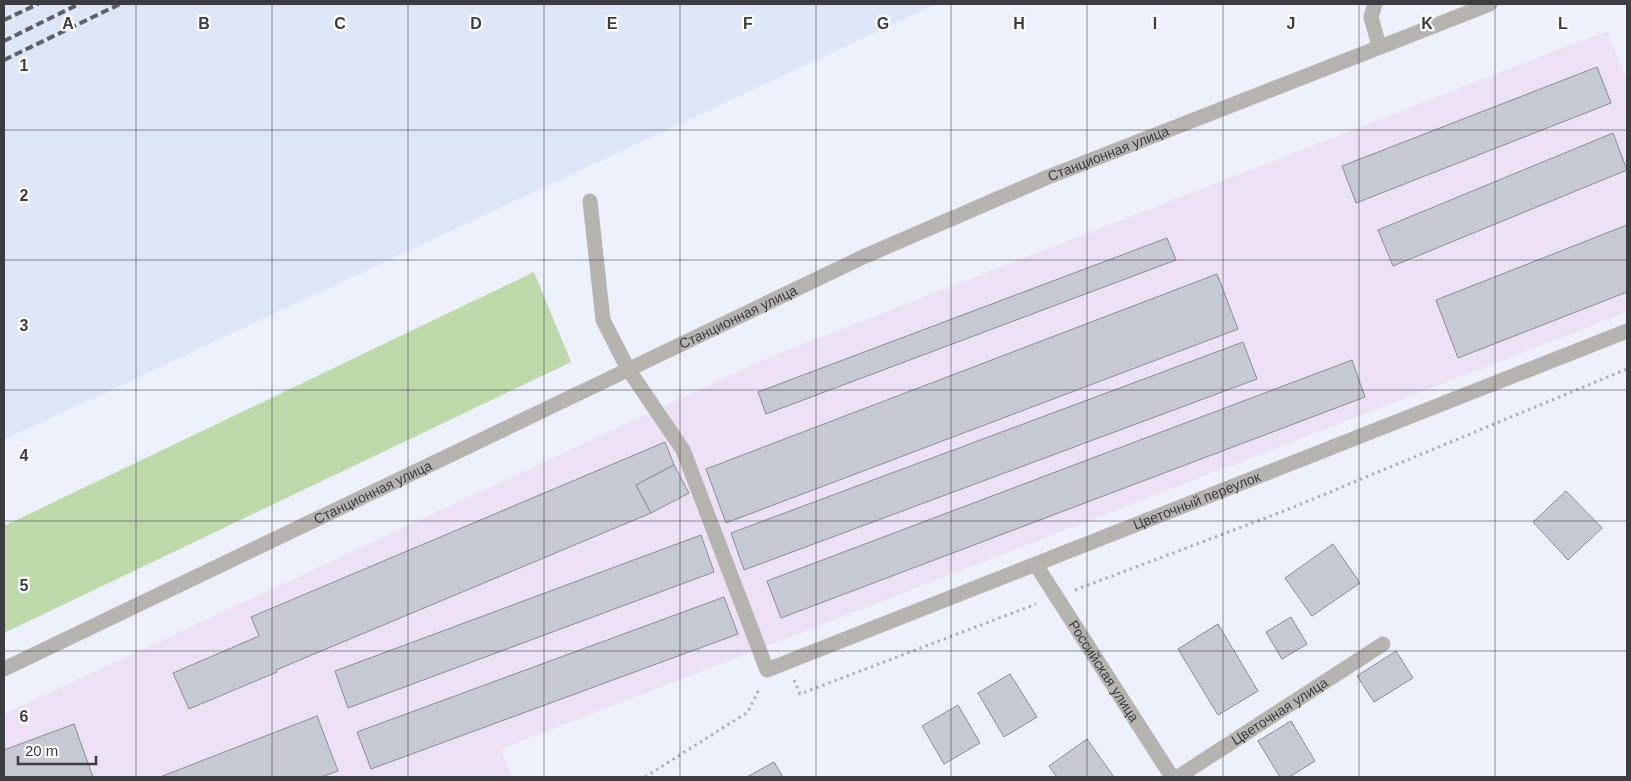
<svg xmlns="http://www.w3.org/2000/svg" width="1631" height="781" viewBox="0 0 1631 781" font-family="Helvetica,sans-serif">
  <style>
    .built { fill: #dee7f8 }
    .industrial { fill: #ede1f6 }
    .green { fill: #bedaaa }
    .building { fill: #c5cad4; stroke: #898e97 }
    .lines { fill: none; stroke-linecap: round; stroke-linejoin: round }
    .path { stroke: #adb1b9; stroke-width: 3; stroke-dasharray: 2.5 4; stroke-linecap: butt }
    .minor { stroke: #b5b4af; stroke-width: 15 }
    .rail { stroke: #5e6166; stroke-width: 4; stroke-dasharray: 8 4; stroke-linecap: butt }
    .grid { fill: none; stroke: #3b3d41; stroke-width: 1; stroke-opacity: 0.55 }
    .labels { text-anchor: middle; stroke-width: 4.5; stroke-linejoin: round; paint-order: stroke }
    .street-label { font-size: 14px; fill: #3b3d41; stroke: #fff }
    .grid-label { font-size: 16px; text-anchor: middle; font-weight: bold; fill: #3b3d41; stroke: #fff; stroke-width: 4.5; stroke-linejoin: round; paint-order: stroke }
  </style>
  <rect width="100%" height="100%" fill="#ecf1fb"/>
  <polygon class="built" points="4,4 936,4 4,440"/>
  <polygon class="industrial" points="1607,31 1627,79 1627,312 501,749 512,777 4,777 4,714 765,359"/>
  <polygon class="green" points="534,272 571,362 4,633 4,526"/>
  <g class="building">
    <polygon points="1597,67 1611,103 1356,203 1342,166"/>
    <polygon points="1613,133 1627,170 1393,266 1378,230"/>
    <polygon points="1627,225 1627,292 1458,358 1436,300"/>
    <polygon points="1167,238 1176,260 766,414 758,392"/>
    <polygon points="1217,274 1238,329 726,523 706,469"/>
    <polygon points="1243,342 1257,379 744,570 731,533"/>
    <polygon points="1352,360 1365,397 781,618 767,581"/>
    <polygon points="665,442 674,465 636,485 651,513 276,670 277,672 189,709 173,673 259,636 251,617"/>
    <polygon points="674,465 689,493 651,513 636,485"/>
    <polygon points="1566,491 1602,528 1568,560 1533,522"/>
    <polygon points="701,535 714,572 348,708 335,671"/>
    <polygon points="1333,544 1360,583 1312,616 1285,578"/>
    <polygon points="724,597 738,634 371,769 357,732"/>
    <polygon points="1291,617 1307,644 1282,659 1266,632"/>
    <polygon points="1218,624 1258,691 1218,715 1178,649"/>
    <polygon points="1396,651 1413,678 1374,702 1357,676"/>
    <polygon points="1010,674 1037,717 1004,737 978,693"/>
    <polygon points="958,705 980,743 944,764 922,726"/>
    <polygon points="317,716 338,771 321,777 160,777"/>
    <polygon points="1291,721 1315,761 1289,777 1280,777 1258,741"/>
    <polygon points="74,724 93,777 4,777 4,750"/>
    <polygon points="1087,739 1114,777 1057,777 1049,766"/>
    <polygon points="774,762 783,777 747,777"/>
  </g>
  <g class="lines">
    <g class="path">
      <polyline points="1075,590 1284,511 1627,369"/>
      <polyline points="794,680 800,694 1036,604"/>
      <polyline points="645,777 748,712 759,689"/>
    </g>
    <g class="minor">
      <polyline points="1375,4 1371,17 1379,46"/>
      <path id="s1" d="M 590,201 L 603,320 L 628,369 L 683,450 L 767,670 L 1627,331"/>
      <path id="s2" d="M 1036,565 L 1172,777"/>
      <path id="s3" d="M 4,669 L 863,257 L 1048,177 L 1490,4"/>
      <path id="s4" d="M 1178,777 L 1383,644"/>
    </g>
    <g class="rail">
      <polyline points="4,20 38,4"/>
      <polyline points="4,41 79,4"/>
      <polyline points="4,60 120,4"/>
    </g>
  </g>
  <path class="grid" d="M 136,4 L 136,777M 272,4 L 272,777M 408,4 L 408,777M 544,4 L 544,777M 680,4 L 680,777M 816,4 L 816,777M 951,4 L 951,777M 1087,4 L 1087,777M 1223,4 L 1223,777M 1359,4 L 1359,777M 1495,4 L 1495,777M 4,130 L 1627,130M 4,260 L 1627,260M 4,390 L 1627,390M 4,521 L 1627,521M 4,651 L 1627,651"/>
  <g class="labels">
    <g class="street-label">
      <text dy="5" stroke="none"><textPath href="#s3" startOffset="1219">Станционная улица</textPath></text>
      <text dy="5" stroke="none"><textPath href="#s3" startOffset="814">Станционная улица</textPath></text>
      <text dy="5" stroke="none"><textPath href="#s3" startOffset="409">Станционная улица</textPath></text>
      <text dy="5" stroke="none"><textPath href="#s1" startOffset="970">Цветочный переулок</textPath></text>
      <text dy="5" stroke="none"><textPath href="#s2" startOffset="126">Российская улица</textPath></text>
      <text dy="5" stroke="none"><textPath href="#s4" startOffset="121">Цветочная улица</textPath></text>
    </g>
  </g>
  <g class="grid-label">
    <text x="68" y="29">A</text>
    <text x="204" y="29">B</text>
    <text x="340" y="29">C</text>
    <text x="476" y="29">D</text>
    <text x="612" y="29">E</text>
    <text x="748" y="29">F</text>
    <text x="883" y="29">G</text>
    <text x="1019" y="29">H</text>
    <text x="1155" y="29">I</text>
    <text x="1291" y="29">J</text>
    <text x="1427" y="29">K</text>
    <text x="1563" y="29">L</text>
    <text x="24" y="71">1</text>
    <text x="24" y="201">2</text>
    <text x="24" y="331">3</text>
    <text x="24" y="461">4</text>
    <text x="24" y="591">5</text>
    <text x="24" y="722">6</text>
  </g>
  <rect width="1631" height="781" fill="none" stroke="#3b3d41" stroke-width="10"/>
  <path d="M18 756v8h78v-8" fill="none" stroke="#3b3d41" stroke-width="2.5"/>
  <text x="25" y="756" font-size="15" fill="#3b3d41" stroke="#ffffff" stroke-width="4" paint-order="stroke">20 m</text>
</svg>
